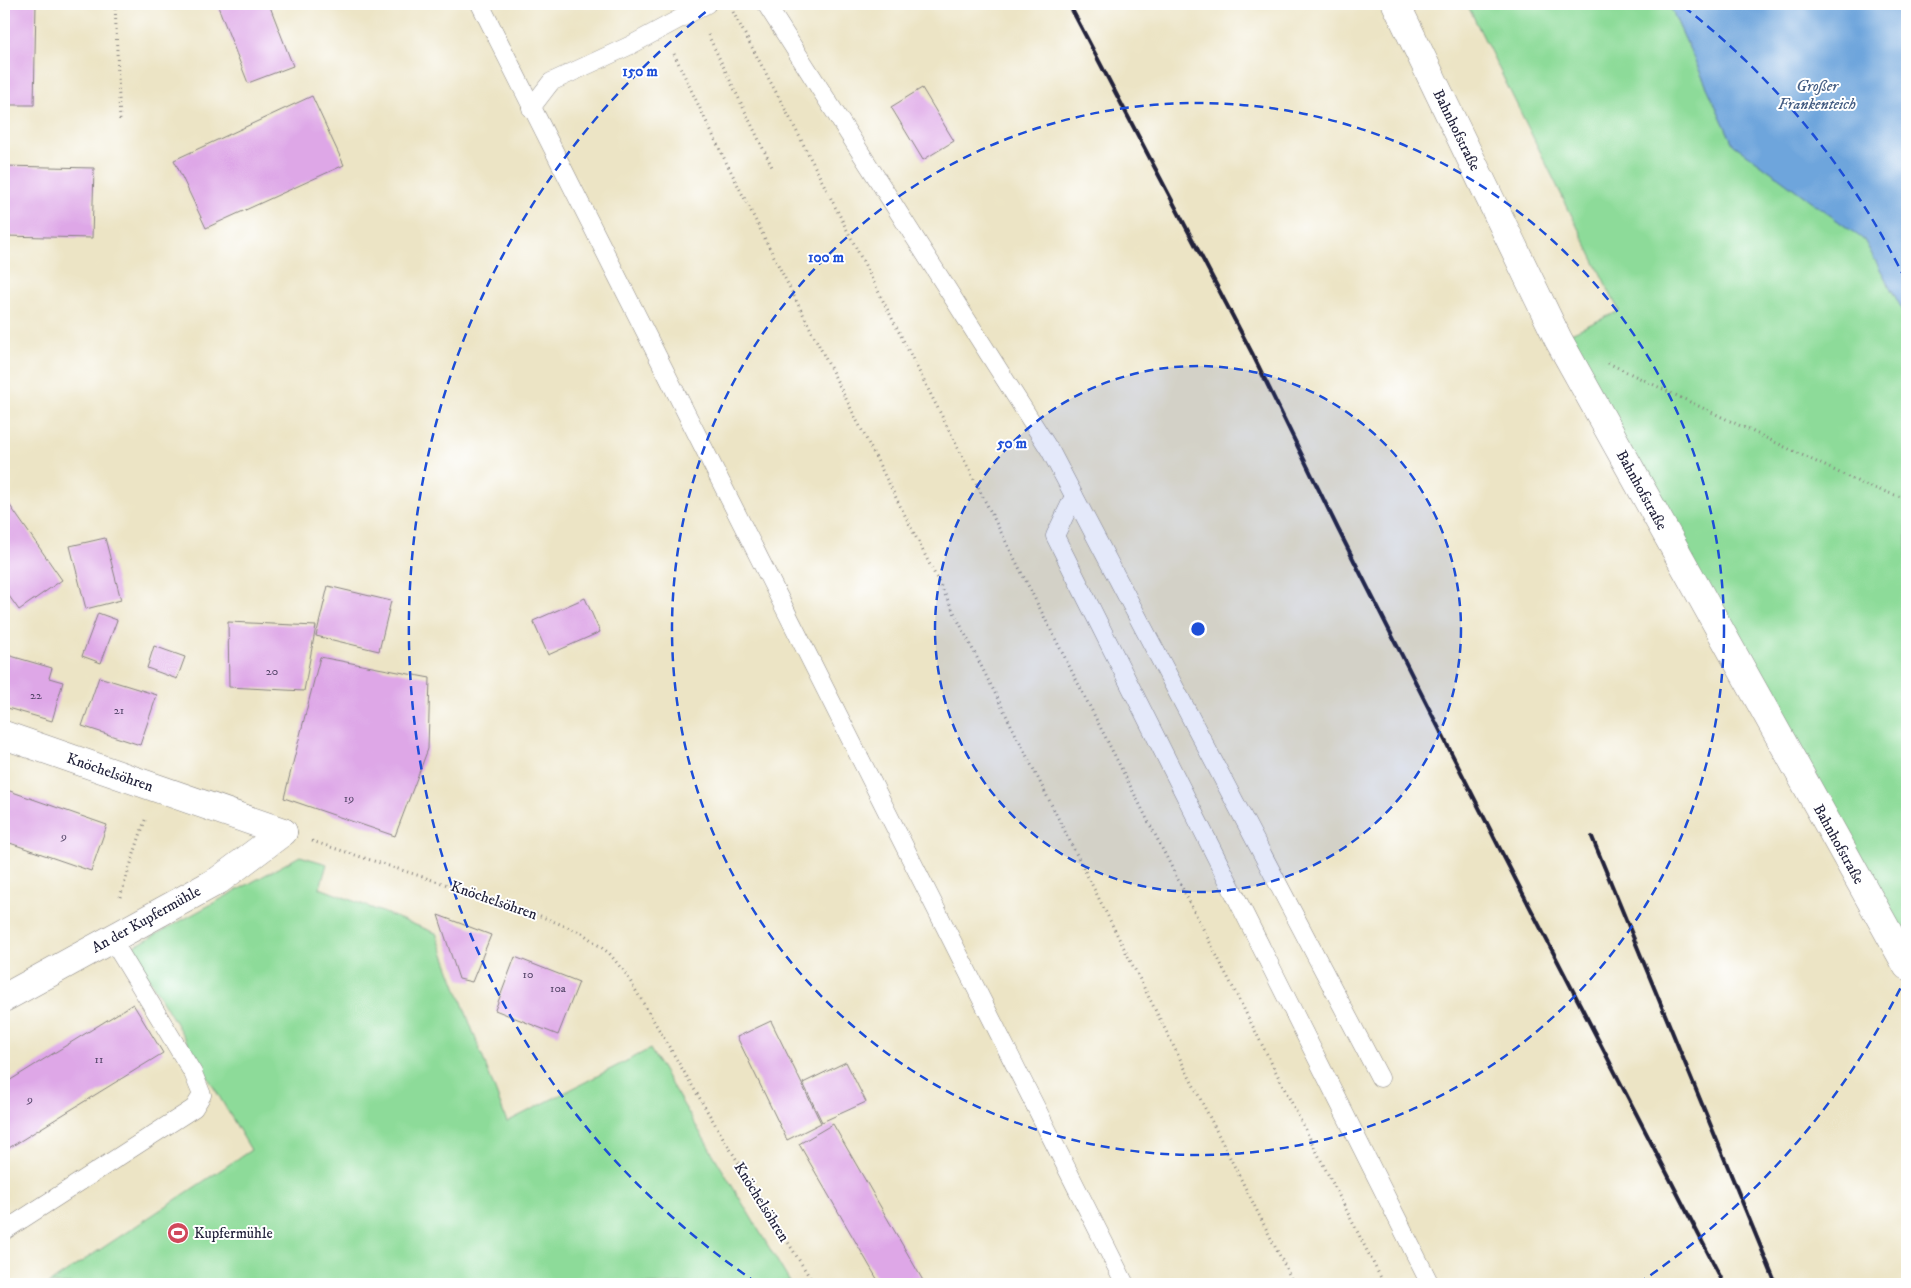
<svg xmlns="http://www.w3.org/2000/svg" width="1911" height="1288" viewBox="0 0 1911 1288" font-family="'IM FELL DW Pica',serif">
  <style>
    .green { fill: #8ddb99; stroke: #587e6a }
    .water { fill: #6ea5dc; stroke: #48648c }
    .building { fill: #dea7e7 }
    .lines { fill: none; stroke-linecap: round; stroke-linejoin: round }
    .lane-casing { stroke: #878380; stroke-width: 19 }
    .street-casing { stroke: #878380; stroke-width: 29 }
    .path { stroke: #878380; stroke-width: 3; stroke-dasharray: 1 4; stroke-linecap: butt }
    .lane { stroke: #fff; stroke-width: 18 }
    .street { stroke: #fff; stroke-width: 28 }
    .rail { stroke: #22223b; stroke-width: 4 }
    .ring { fill: none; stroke: #1d4ed8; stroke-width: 2.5; stroke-dasharray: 9 6 }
    .labels { text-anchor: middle; stroke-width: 4; stroke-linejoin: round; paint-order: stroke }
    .number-label { font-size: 12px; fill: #514366 }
    .street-label { font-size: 15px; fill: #22223b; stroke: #fff }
    .poi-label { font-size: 15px; fill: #22223b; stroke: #fff; text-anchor: start }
    .water-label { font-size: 16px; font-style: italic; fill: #445d83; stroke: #fff }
    .centre { fill: #1d4ed8; stroke: #fff; stroke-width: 2.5 }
    .ring-label { font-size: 15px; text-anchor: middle; font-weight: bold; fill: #1d4ed8; stroke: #fff; stroke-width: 4; stroke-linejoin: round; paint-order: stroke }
  </style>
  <rect width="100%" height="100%" fill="#fff"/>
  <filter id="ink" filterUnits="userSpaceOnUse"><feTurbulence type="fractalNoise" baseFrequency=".02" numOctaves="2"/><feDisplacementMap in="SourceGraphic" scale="10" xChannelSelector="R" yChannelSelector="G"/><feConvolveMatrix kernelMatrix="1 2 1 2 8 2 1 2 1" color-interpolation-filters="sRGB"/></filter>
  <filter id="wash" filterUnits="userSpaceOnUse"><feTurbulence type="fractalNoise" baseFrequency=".0096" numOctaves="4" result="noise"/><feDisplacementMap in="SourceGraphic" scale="20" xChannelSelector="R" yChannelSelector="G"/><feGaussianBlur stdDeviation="1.12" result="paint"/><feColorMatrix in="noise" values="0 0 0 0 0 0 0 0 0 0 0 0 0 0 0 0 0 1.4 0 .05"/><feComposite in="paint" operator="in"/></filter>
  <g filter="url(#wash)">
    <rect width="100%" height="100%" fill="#ece4c5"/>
    <g class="green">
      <polygon points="1467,4 1669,4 1733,144 1864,240 1907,318 1907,966 1558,339 1619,311"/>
      <polygon points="300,856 327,864 320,888 436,933 507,1122 650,1049 791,1284 48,1284 251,1150 131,948"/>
    </g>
    <polygon class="water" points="1669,4 1907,4 1907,318 1864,240 1733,144"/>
    <g id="blocks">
      <g class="building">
        <polygon points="4,4 36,4 34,105 4,105"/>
        <polygon points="217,4 269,4 293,66 248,83"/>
        <polygon points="922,88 954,141 923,160 891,107"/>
        <polygon points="312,96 344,165 206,228 174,160"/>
        <polygon points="4,166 94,168 92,238 4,236"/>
        <polygon points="4,497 62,580 19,610 4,589"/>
        <polygon points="105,538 121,600 86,609 70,546"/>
        <polygon points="328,586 391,601 379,651 316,636"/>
        <polygon points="585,598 600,632 548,655 533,621"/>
        <polygon points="98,613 117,620 101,663 82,656"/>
        <polygon points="228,622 316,626 304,691 229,687"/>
        <polygon points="154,646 185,657 177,679 147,668"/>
        <polygon points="4,654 52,668 49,678 63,682 52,721 4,707"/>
        <polygon points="320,657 430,678 428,749 395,836 284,798"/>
        <polygon points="99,677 157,695 140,745 82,726"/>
        <polygon points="4,789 107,825 91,871 4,841"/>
        <polygon points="438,915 491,935 472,982 459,979"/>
        <polygon points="515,957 579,982 558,1035 495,1010"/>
        <polygon points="133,1004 163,1053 4,1151 4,1084"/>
        <polygon points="771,1021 821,1123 787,1140 737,1037"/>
        <polygon points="846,1062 866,1102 822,1122 803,1083"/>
        <polygon points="833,1124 925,1284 880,1284 799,1144"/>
      </g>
    </g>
  </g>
  <g filter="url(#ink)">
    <use href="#blocks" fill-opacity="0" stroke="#878380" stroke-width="1"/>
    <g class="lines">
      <g class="lane-casing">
        <g id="lane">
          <polyline points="480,4 1125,1284"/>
          <polyline points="766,4 1051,452 1380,1078"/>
          <polyline points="531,108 551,82 631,45 707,4"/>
          <polyline points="1074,496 1055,536 1430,1284"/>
          <polyline points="4,1231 194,1108 202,1095 193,1073 111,938"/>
        </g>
      </g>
      <g class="street-casing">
        <g id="street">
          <polyline points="1396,4 1558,339 1907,966"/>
          <polyline points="4,735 283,832"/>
          <polyline points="4,998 219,880 283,832"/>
        </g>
      </g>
      <g class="path">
        <polyline points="115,4 120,121"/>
        <polyline points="733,12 793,124 1384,1284"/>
        <polyline points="708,35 773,169"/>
        <polyline points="674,54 719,148 1294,1284"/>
        <polyline points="1608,363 1865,485 1907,499"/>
        <polyline points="312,841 528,911 582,933 609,953 626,974 725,1141 814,1284"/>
        <polyline points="120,897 146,817"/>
      </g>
      <use href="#lane" class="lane"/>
      <use href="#street" class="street"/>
      <g class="rail">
        <polyline points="1069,4 1252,353 1338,529 1502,853 1724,1284"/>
        <polyline points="1592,837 1776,1284"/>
      </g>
    </g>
  </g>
  <circle cx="1198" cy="629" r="263" fill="#1d4ed8" fill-opacity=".12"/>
  <g class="ring">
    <circle cx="1198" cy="629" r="263"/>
    <circle cx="1198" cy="629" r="526"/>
    <path d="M1907 975A789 789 0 0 1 1639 1283M757 1283A789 789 0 0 1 712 7M1684 7A789 789 0 0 1 1907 283"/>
  </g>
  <defs>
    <g id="stadium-disc" transform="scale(1.125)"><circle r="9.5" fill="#d1495b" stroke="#fff"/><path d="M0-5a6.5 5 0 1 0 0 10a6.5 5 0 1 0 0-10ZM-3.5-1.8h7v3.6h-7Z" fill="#fff"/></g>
  </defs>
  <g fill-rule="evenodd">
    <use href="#stadium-disc" x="178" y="1233"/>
  </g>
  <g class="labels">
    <g class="number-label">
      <text x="272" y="675">20</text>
      <text x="36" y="699">22</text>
      <text x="119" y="714">21</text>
      <text x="349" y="802">19</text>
      <text x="64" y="840">9</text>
      <text x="528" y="978">10</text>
      <text x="558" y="992">10a</text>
      <text x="99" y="1063">11</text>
      <text x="30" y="1103">9</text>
    </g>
    <g class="street-label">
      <text transform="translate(1457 130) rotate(64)" y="5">Bahnhofstraße</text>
      <text transform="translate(1642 490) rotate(61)" y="5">Bahnhofstraße</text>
      <text transform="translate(110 772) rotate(19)" y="5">Knöchelsöhren</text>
      <text transform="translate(1839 844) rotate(61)" y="5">Bahnhofstraße</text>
      <text transform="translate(494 900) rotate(19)" y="5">Knöchelsöhren</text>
      <text transform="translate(146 919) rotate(-29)" y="5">An der Kupfermühle</text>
      <text transform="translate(762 1202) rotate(58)" y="5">Knöchelsöhren</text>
    </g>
    <g class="poi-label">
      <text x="194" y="1238">Kupfermühle</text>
    </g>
    <g class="water-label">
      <text x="1817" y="91">Großer<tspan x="1817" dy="18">Frankenteich</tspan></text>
    </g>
  </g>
  <circle cx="1198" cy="629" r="8" class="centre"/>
  <g class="ring-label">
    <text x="640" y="76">150 m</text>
    <text x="826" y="262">100 m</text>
    <text x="1012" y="448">50 m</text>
  </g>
  <rect width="1911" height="1288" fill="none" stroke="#fff" stroke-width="20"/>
</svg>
